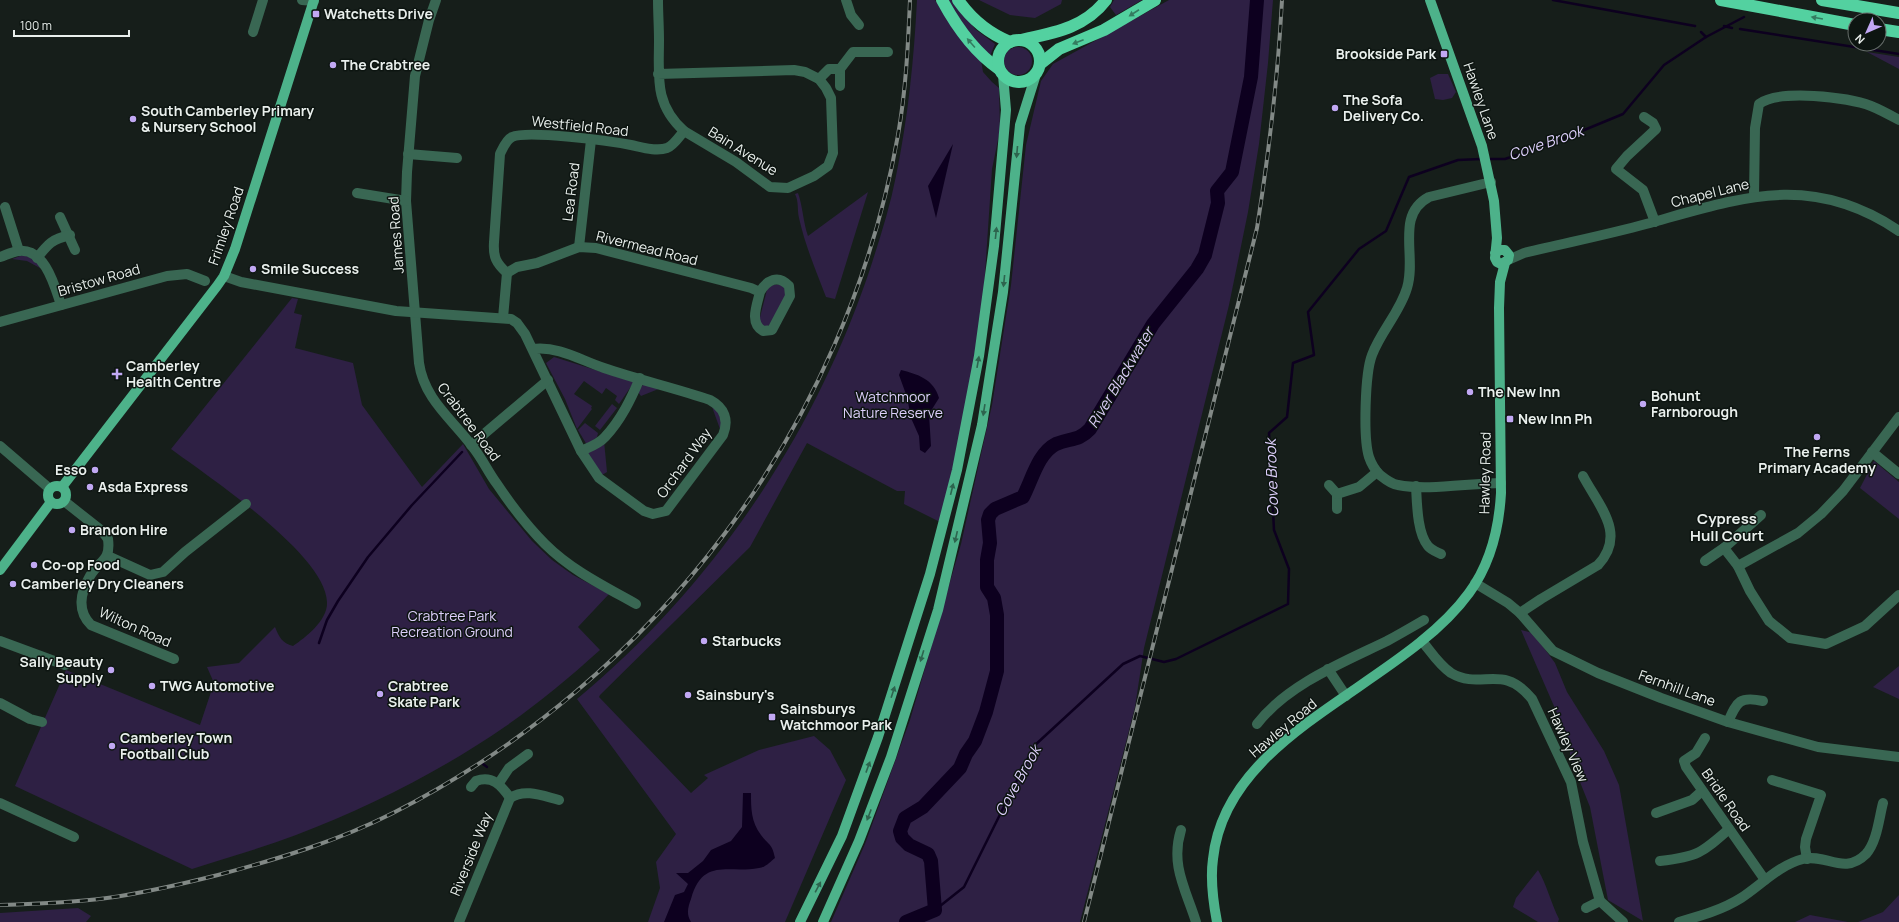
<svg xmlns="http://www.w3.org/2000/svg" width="1899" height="922" viewBox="0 0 1899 922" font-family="Manrope,sans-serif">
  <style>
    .green { fill: #2e2044 }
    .water { fill: #0d001f }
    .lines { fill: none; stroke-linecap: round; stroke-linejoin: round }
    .stream { stroke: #0d001f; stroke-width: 2.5 }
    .river { stroke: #0d001f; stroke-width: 14 }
    .minor { stroke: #396753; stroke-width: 10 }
    .major { stroke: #4db28a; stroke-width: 10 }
    .highway { stroke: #53d1a0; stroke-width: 12 }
    .rail-casing { stroke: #828986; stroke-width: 4 }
    .rail { stroke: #0d1511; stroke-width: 2.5; stroke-dasharray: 8; stroke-linecap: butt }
    .oneway { fill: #347c60 }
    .oneway2 { fill: #2d644e }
    .poi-dot { fill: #c1a8f3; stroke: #0d1511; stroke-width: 1.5 }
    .labels { text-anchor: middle; stroke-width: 3; stroke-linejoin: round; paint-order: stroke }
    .poi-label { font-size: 14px; font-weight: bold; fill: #e9efec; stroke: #0d1511; text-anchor: start }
    .street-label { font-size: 14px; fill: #e9efec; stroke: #0d1511 }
    .park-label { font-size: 14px; fill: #ddcffb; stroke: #0d1511 }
    .water-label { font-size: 15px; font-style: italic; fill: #ddcffb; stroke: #0d1511 }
    .neighbourhood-label { font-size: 15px; font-weight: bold; fill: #e9efec; stroke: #0d1511 }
  </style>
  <rect width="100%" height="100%" fill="#161e1a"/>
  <g class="green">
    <path d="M 917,0 L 935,0 L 945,15 L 981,60 L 983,72 L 992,82 L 999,88 L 1000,130 L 992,169 L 984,289 L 968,402 L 942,523 L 904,504 L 905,491 L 897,491 L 807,443 L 750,547 L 600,695 L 599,697 L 691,793 L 708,778 L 704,775 L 759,750 L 814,736 L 830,750 L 846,780 L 785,922 L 648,922 L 660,888 L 656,862 L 676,834 L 577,699 C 713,586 814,436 870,269 C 880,238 890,207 896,176 C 908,118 914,59 917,0 Z"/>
    <polygon points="947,0 954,0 975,29 995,44 990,56 974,41"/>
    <polygon points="979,0 1062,0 1061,4 1035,18 1010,15"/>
    <polygon points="1114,0 1142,0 1116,15 1110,7"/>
    <polygon points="1169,0 1273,0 1268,63 1259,144 1248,212 1229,305 1144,648 1135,707 1080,922 831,922 865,844 910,720 961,544 992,405 1011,285 1026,145 1041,81 1053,64"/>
    <circle cx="1018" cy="61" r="14"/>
    <polygon points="1867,52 1899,57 1899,69"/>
    <polygon points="1438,74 1448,74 1456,92 1452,98 1443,100 1435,99 1430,78"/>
    <path d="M 868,192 L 835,299 L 826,297 C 816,271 805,245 799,218 C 797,209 799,202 795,194 L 798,193 C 803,207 803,222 808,236 Z"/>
    <polygon points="23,255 32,258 40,265 40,268 27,261 12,259"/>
    <path d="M 780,284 L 786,289 C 787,301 776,322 765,328 L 759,321 L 768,286 Z"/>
    <path d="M 292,298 L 298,299 L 294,313 L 302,315 L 295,348 L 353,363 L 362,405 L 422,487 L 463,444 L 489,489 L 532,541 L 552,560 L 573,575 L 609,594 L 578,627 L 600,650 C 570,677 539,703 506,726 C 441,771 369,807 296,835 C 262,848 226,858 192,869 L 15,786 L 66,670 L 200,725 L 214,683 L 207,667 L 239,663 L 275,627 C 279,637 282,643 293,646 C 306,637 328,620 327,602 C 326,555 209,477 171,449 Z"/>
    <polygon points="554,357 634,382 619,404 615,400 617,396 606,388 602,394 584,381 574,394 592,406 591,408 592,409 577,429 565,399 546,363"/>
    <polygon points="644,383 661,388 641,396 638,392"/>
    <polygon points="612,404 617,408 600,430 595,426"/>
    <polygon points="711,404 717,409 722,423 720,429"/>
    <polygon points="585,423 598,433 597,437 587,445 578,430"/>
    <polygon points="604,441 607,472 602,475 586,451"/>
    <polygon points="1874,461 1899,482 1899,519 1860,488"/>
    <polygon points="1521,630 1533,633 1555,663 1567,692 1604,751 1619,785 1643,921 1608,900 1590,807 1570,757 1570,743"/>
    <polygon points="1899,666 1899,699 1873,687"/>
    <path d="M 1538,870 C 1547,885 1551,903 1559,919 L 1558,922 L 1538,922 L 1513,907 L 1516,898 Z"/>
    <polygon points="1899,895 1899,922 1858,922 1883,912"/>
    <polygon points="78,908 91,916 86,922 0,922 0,913"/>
    <polygon points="1810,915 1848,922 1795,922"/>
  </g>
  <g class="water">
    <polygon points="953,144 936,218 928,186"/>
    <path d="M 901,370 C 917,374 934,379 939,398 L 929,414 L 931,446 L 925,453 L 920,450 L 919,436 L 911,418 L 907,397 L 899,375 Z"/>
    <path d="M 743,793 L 751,793 C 751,808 751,822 761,835 C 769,846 772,843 775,858 C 771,861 765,868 759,868 C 728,874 703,857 691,899 C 688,907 686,914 691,922 L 664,922 L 675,895 L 684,892 L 688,884 L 676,873 L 688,873 L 703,861 L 711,850 L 731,841 L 742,827 Z"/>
  </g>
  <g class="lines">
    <g class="stream">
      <polyline points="1553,0 1695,26"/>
      <polyline points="1724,26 1732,28"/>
      <polyline points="1740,29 1899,54"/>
      <polyline points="1701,32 1706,37"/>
      <polyline points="1488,159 1505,159 1560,140 1623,114 1664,65 1706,37 1744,17"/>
      <polyline points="319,643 327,620 338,601 368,557 412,505 462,452"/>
      <polyline points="483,764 487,767"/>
      <polyline points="935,910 964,887 1034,746 1123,664 1140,656 1164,662 1176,659 1288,604 1289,569 1274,530 1269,433 1287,417 1293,363 1314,355 1308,312 1359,249 1386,231 1409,177 1458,160 1481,159"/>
    </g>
    <path class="river" d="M 906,922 L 935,910 L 931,861 L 928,854 L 909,845 L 902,838 L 900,831 L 905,818 L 923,807 L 960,768 L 966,754 L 975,741 L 986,712 L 997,671 L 997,615 L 994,598 L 987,587 L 987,560 L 990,543 L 988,520 L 990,514 L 995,509 L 1023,497 C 1032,480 1038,453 1056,444 C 1070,438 1079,441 1090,429 L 1153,324 L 1197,269 L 1205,255 L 1218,203 L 1217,191 L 1232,172 L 1251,77 L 1257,0"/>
    <g class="minor">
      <polyline points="302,0 314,1"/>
      <path d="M 436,0 L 429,20 L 415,76 L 407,172 L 406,201 L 419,363 C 424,399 452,419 472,446 C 482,458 488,472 497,484 C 511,505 527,526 545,544 C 571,570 604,586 636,604"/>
      <path d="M 658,0 C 658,13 659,27 659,40 C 659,77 654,104 684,131 L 736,162 L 770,187 L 788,188 L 814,176 L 828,166 L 833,153 L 831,98 L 826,88 L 819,79 L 805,72 L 794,70 L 658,74"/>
      <polyline points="846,0 851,15 859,25"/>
      <polyline points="253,32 263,0"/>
      <polyline points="840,69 840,86"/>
      <polyline points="819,79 829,69 840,69 853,52 888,52"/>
      <polyline points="1644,117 1653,123 1656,129 1627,156 1616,169 1643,190 1655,222"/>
      <polyline points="408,154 457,158"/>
      <path d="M 1491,182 L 1429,197 C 1395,215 1417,256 1407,288 C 1400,312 1381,331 1372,355 C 1365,373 1363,438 1369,457 C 1371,463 1375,470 1380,475 C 1385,479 1391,484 1398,485 C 1427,491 1470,483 1501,483"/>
      <polyline points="357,193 406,201"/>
      <path d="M 1754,196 L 1755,128 L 1759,104 C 1779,89 1848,97 1871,106 C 1881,110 1890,115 1899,120"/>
      <polyline points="5,207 19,251"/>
      <polyline points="60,217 75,250"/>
      <polyline points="579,247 591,140"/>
      <path d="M 0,257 C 6,255 12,252 18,251 C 45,247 55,287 61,305"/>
      <path d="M 37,258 C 48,244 52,239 70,235"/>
      <path d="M 1508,260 L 1524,253 C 1565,243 1606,235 1646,224 C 1740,198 1810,171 1899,231"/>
      <path d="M 507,273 L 517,267 L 537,263 L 579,247 L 596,248 L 751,288 L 760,292 C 767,280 778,274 789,286 L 790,296 L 772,330 L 763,331 C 749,323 757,305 760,292"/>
      <path d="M 224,276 L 241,282 L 396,311 L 511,319 L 517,323 L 525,334 L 581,451 L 599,478 L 644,511 L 653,514 L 666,511 L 723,435 C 729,420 725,408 710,400 C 675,388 639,380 604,368 C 580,360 559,346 533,349"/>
      <path d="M 503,318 L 507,273 C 496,263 493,257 494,242 L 500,154 C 503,148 506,140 512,137 C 528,130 610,141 631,145 C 641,147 656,152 667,148 C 673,146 679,137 684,131"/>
      <polyline points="0,322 167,276 187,274 205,281"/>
      <polyline points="1899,417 1843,491 1821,514 1798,533 1738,566 1750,591 1769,621 1790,638 1826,644 1865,626 1899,595"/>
      <polyline points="471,445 548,380"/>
      <polyline points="0,446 50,489"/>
      <path d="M 581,451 C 590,447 599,444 605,437 C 621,420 631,399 640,378"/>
      <polyline points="1872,452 1899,474"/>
      <polyline points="1329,485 1337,494 1337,509"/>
      <path d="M 1416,486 C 1417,503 1417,533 1428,546 C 1431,550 1437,552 1441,554"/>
      <polyline points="1337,494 1359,487 1377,472"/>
      <path d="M 64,501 L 102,531 L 108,539 C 111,562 99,560 90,576 C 80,593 77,611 91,625 L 174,659"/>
      <polyline points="1724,548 1738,566"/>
      <polyline points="108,556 150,575 163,572 185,552 246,504"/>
      <polyline points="1705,561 1724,548 1761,515"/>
      <polyline points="1475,583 1508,603 1520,613 1553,651 1598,673 1661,698 1728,722 1818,747 1899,757"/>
      <path d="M 1520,613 L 1541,599 L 1598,565 C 1627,534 1599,506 1583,476"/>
      <polyline points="0,641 65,665"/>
      <path d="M 1422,641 C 1431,652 1439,665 1451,673 C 1482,691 1502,662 1532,699 L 1571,782 L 1583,842 L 1600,901 L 1623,922"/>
      <polyline points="1328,669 1346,696"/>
      <polyline points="0,703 30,719 42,722"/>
      <path d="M 1728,722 C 1737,701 1740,696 1763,701"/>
      <path d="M 1257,724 C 1288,684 1344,662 1387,641 C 1400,634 1412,627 1424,620"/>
      <polyline points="1705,738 1696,753 1684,761 1686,767 1765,880"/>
      <polyline points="1772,780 1821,795 1806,839 1805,847 1807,859"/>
      <polyline points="499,783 509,768 528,754"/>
      <path d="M 471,787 L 476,781 C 492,775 501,785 510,798"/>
      <polyline points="0,803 74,837"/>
      <polyline points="1656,813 1692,800 1702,791"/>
      <path d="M 1181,830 C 1170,865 1186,890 1196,922"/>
      <path d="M 1660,861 C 1697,857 1702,853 1729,829"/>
      <polyline points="1586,908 1600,901"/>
      <path d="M 459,922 L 510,798 C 525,788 543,796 559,800"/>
      <path d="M 1679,922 C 1700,916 1722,910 1741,898 C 1761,885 1779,865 1803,859 C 1826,853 1844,876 1866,854 C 1877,842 1879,818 1883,803"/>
    </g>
    <g class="major">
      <polyline points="1430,0 1482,146 1494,201 1497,238 1495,258 1497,262 1501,264 1508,260 1509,255 1505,250 1500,250 1495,253"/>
      <circle cx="57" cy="495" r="9"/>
      <polyline points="62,487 217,286 224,276 235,249 314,0"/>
      <polyline points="0,570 51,502"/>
      <polyline points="800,922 842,836 878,737 930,574 957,470 979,356 994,246 1006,110 1003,75"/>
      <polyline points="823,922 859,841 891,757 938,610 947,572 982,425 1003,292 1020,125 1037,71"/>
      <path d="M 1217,922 C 1213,901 1210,880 1213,859 C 1226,731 1401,687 1469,593 C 1491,563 1499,529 1501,493 L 1499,308 L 1500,282 L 1505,263"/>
    </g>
    <g class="highway">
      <path d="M 942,0 C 956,26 974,52 999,69"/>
      <path d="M 958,0 C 972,20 988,33 1010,42"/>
      <polyline points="1721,0 1855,25"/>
      <polyline points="1822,0 1899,13"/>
      <polyline points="1879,29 1899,32"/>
      <path d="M 1021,40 C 1053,33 1085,28 1106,0"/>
      <circle cx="1019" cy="61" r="21"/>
      <polyline points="1040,64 1059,49 1104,30 1155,0"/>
    </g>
    <g class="rail-casing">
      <g id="rail">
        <path d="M 0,905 C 36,904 71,903 107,898 C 144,893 182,884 218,875 C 278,859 338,841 393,813 C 657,679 846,427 898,135 C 906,90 908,45 910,0"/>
        <path d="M 1084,922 L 1257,228 C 1269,152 1278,77 1282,0"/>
      </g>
    </g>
    <use href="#rail" class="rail"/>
  </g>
  <defs><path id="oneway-solid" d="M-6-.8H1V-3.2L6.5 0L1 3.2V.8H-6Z"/></defs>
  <g class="oneway">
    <use href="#oneway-solid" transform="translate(1134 13) rotate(147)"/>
    <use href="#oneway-solid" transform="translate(1817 18) rotate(-170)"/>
    <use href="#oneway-solid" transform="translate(1078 42) rotate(159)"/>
    <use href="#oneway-solid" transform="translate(971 43) rotate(-131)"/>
  </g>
  <g class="oneway2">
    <use href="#oneway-solid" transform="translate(1017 152) rotate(95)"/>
    <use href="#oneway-solid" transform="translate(996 233) rotate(-84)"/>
    <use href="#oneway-solid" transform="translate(1004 281) rotate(96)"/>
    <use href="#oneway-solid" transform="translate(978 362) rotate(-80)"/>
    <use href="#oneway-solid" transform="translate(984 410) rotate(99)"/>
    <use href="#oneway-solid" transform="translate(952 489) rotate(-76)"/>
    <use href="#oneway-solid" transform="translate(956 537) rotate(103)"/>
    <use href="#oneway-solid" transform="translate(922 656) rotate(107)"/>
    <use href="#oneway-solid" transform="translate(893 692) rotate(-72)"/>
    <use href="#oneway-solid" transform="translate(868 767) rotate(-70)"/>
    <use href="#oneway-solid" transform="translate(869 815) rotate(111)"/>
    <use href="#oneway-solid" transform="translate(818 887) rotate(-62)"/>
  </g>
  <g class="poi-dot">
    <rect x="312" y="10" width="8" height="8" rx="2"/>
    <rect x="1440" y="50" width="8" height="8" rx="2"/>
    <circle cx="333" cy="65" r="4"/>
    <circle cx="1335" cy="108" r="4"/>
    <circle cx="133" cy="119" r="4"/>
    <circle cx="253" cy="269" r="4"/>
    <path d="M115 368h4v4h4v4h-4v4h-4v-4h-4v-4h4z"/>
    <circle cx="1470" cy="392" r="4"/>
    <circle cx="1643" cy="404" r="4"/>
    <rect x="1506" y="415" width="8" height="8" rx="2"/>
    <circle cx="1817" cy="437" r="4"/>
    <circle cx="95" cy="470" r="4"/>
    <circle cx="90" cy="487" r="4"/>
    <circle cx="72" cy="530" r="4"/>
    <circle cx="34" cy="565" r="4"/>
    <circle cx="13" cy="584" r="4"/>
    <circle cx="704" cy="641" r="4"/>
    <circle cx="111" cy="670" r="4"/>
    <circle cx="152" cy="686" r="4"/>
    <circle cx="380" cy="694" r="4"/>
    <circle cx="688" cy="695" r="4"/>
    <rect x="768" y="713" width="8" height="8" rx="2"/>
    <circle cx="112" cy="746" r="4"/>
  </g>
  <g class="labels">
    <g class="poi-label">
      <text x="324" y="19">Watchetts Drive</text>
      <text x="1436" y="59" text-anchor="end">Brookside Park</text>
      <text x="341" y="70">The Crabtree</text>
      <text x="1343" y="105">The Sofa<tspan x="1343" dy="16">Delivery Co.</tspan></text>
      <text x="141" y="116">South Camberley Primary<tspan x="141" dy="16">&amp; Nursery School</tspan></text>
      <text x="261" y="274">Smile Success</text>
      <text x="126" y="371">Camberley<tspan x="126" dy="16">Health Centre</tspan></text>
      <text x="1478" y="397">The New Inn</text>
      <text x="1651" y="401">Bohunt<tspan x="1651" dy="16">Farnborough</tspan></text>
      <text x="1518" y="424">New Inn Ph</text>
      <text x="1817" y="457" text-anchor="middle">The Ferns<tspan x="1817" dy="16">Primary Academy</tspan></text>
      <text x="87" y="475" text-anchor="end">Esso</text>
      <text x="98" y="492">Asda Express</text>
      <text x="80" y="535">Brandon Hire</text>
      <text x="42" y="570">Co-op Food</text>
      <text x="21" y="589">Camberley Dry Cleaners</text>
      <text x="712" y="646">Starbucks</text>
      <text x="103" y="667" text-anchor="end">Sally Beauty<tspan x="103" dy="16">Supply</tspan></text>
      <text x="160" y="691">TWG Automotive</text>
      <text x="388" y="691">Crabtree<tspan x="388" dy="16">Skate Park</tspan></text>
      <text x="696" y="700">Sainsbury's</text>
      <text x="780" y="714">Sainsburys<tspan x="780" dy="16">Watchmoor Park</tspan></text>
      <text x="120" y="743">Camberley Town<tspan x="120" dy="16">Football Club</tspan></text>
    </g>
    <g class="street-label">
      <text transform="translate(1481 101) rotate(71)" y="5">Hawley Lane</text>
      <text transform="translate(580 126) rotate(6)" y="5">Westfield Road</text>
      <text transform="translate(743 151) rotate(32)" y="5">Bain Avenue</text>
      <text transform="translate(571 192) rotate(-83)" y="5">Lea Road</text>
      <text transform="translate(1710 193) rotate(-14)" y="5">Chapel Lane</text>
      <text transform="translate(226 226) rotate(-71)" y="5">Frimley Road</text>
      <text transform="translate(396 235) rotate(-94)" y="5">James Road</text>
      <text transform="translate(647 248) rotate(14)" y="5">Rivermead Road</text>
      <text transform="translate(99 280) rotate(-16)" y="5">Bristow Road</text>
      <text transform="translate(469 422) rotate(53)" y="5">Crabtree Road</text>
      <text transform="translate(684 463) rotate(-54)" y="5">Orchard Way</text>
      <text transform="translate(1485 473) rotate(-89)" y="5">Hawley Road</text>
      <text transform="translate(135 627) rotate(24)" y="5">Wilton Road</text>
      <text transform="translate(1677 688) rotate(20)" y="5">Fernhill Lane</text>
      <text transform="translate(1283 728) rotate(-40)" y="5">Hawley Road</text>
      <text transform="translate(1568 745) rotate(66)" y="5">Hawley View</text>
      <text transform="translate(1726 800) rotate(55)" y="5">Bridle Road</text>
      <text transform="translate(471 854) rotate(-68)" y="5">Riverside Way</text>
    </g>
    <g class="park-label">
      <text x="893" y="402">Watchmoor<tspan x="893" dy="16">Nature Reserve</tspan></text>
      <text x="452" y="621">Crabtree Park<tspan x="452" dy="16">Recreation Ground</tspan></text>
    </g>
    <g class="water-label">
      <text transform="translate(1546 143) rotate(-19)" y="5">Cove Brook</text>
      <text transform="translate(1121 378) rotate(-59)" y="5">River Blackwater</text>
      <text transform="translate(1272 478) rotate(-92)" y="5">Cove Brook</text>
      <text transform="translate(1018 781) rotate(-61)" y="5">Cove Brook</text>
    </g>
    <g class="neighbourhood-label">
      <text x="1727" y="524">Cypress<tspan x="1727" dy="17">Hull Court</tspan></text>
    </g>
  </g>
  <g transform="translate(1867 32) rotate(225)"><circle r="19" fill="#0d1511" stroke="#656c69"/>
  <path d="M0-3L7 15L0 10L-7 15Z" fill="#c1a8f3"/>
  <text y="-6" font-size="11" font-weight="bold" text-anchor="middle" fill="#e9efec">N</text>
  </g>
  <path d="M14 30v6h115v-6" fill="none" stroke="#e9efec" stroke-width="2"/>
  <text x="20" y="30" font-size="12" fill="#e9efec" stroke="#0d1511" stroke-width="3" paint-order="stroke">100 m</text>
</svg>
